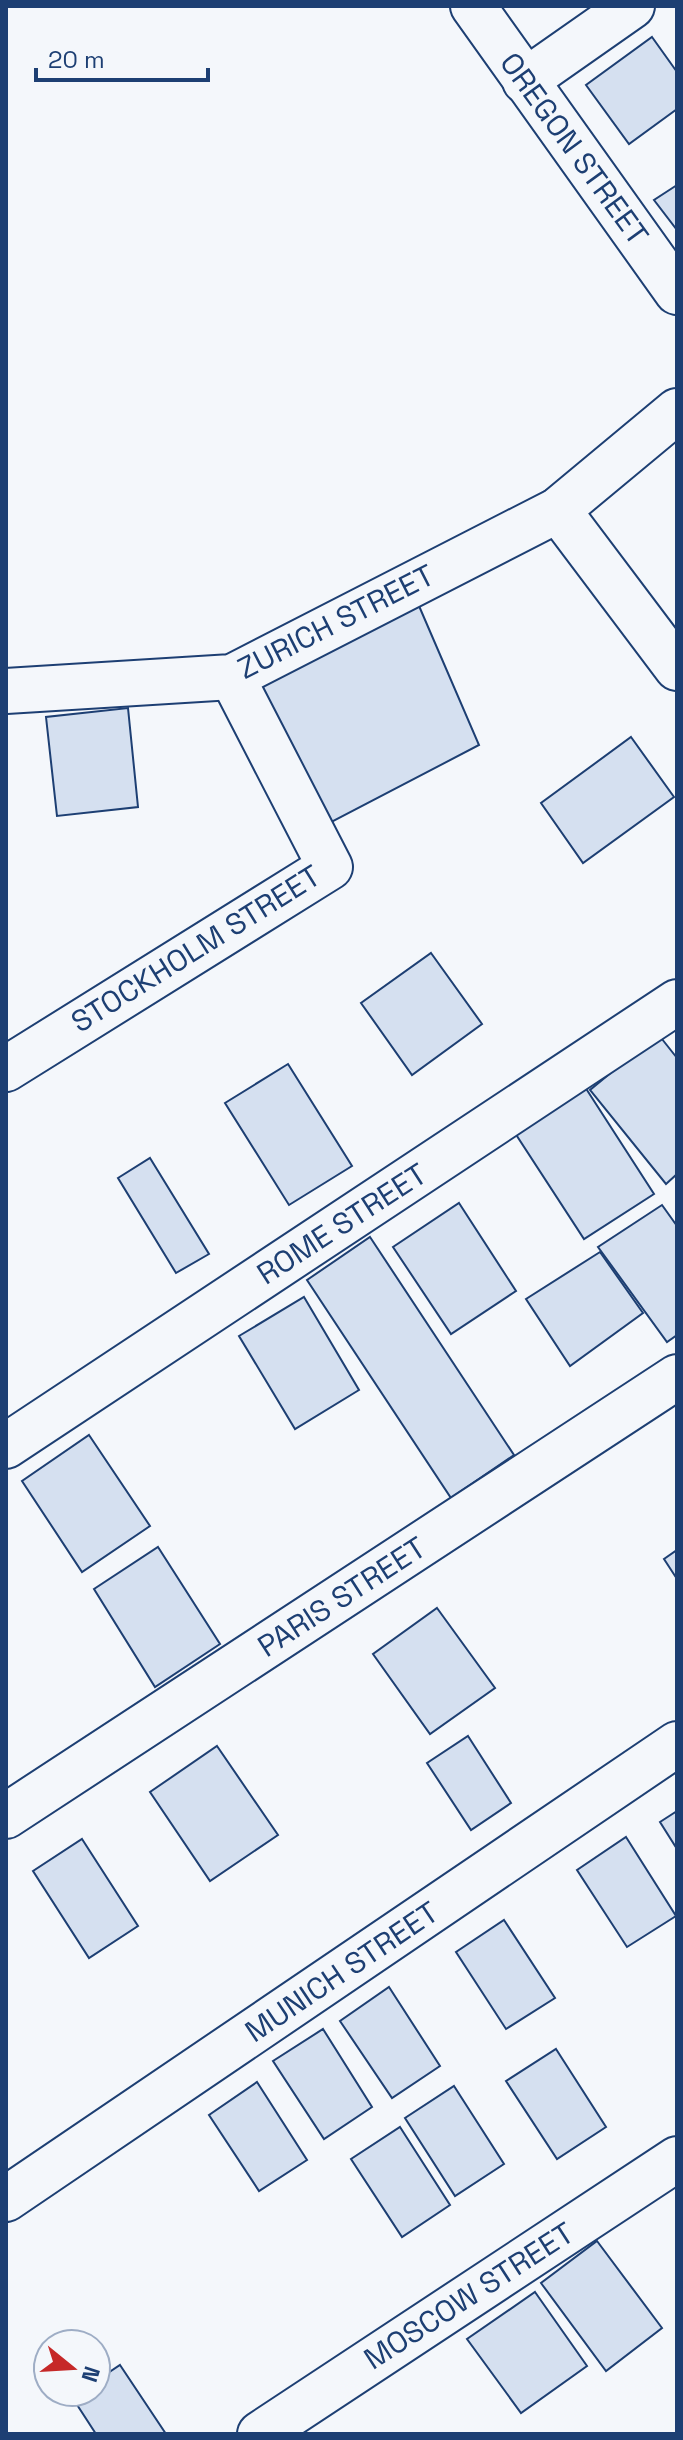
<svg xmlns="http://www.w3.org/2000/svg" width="683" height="2440" viewBox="0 0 683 2440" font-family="'Space Grotesk',sans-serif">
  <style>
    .building { fill: #d5e0f0; stroke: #1d3f73; stroke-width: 2 }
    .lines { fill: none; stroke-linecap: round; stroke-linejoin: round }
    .street-casing { stroke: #1d3f73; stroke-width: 48 }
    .street { stroke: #f4f7fb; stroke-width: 44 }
    .labels { text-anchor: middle; stroke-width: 6; stroke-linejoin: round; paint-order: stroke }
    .street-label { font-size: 30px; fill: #1d3f73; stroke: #f4f7fb }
  </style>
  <rect width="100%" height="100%" fill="#f4f7fb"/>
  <g class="building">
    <polygon points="652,37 677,72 677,109 629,144 586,85"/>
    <polygon points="677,185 677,230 654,200"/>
    <polygon points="413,592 479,745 318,829 242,679"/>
    <polygon points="128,708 138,807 57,816 46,717"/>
    <polygon points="631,737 674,797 583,863 541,803"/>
    <polygon points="431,953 482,1024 412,1075 361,1003"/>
    <polygon points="658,1034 677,1058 677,1174 666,1184 590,1090"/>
    <polygon points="288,1064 352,1166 289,1205 225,1103"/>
    <polygon points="585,1087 654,1194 584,1239 515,1133"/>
    <polygon points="150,1158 209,1254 176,1273 118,1178"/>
    <polygon points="459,1203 516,1291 451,1334 393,1247"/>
    <polygon points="662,1205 677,1226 677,1335 667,1342 598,1247"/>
    <polygon points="370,1237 514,1455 451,1498 307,1280"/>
    <polygon points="600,1252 643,1313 570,1366 526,1299"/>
    <polygon points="304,1297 359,1390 295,1429 239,1336"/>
    <polygon points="89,1435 150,1526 82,1572 22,1481"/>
    <polygon points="158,1547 220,1644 155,1687 94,1589"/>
    <polygon points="677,1550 677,1579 664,1559"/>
    <polygon points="437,1608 495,1688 430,1734 373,1654"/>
    <polygon points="468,1736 511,1803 471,1830 427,1763"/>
    <polygon points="217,1746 278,1835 210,1881 150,1792"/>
    <polygon points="677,1811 677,1849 660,1822"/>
    <polygon points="626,1837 676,1916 627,1947 577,1870"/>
    <polygon points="82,1839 138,1926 89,1958 33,1871"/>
    <polygon points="504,1920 555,1998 506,2029 456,1952"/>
    <polygon points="389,1987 440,2066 392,2098 340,2021"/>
    <polygon points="323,2029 372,2107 324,2139 273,2061"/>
    <polygon points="556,2049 606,2127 557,2159 506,2081"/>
    <polygon points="257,2082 307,2160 259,2191 209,2115"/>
    <polygon points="454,2086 504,2164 455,2196 405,2118"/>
    <polygon points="400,2127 450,2205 402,2237 351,2159"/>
    <polygon points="597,2241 662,2328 606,2371 541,2283"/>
    <polygon points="535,2292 587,2366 521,2413 467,2339"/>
    <polygon points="120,2365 166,2434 96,2434 72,2397 79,2392 96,2392 96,2381"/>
  </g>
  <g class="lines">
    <g class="street-casing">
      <g id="street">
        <polyline points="473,6 677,292"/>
        <polyline points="525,81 632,6"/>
        <polyline points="558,510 677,668"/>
        <polyline points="6,691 232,677 558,510 677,411"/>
        <polyline points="6,1069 330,867 232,677"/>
        <polyline points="6,1446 677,1002"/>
        <polyline points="6,1816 677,1377"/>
        <polyline points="6,2199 677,1744"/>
        <polyline points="260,2434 677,2159"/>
      </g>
    </g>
    <use href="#street" class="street"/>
  </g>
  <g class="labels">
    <g class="street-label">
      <text transform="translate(574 149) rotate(54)" y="10">OREGON STREET</text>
      <text transform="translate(336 622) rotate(-27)" y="10">ZURICH STREET</text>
      <text transform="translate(196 949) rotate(-32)" y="10">STOCKHOLM STREET</text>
      <text transform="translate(342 1224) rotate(-33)" y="10">ROME STREET</text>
      <text transform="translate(342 1597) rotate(-33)" y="10">PARIS STREET</text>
      <text transform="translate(342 1972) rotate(-34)" y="10">MUNICH STREET</text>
      <text transform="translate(469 2296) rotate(-33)" y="10">MOSCOW STREET</text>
    </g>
  </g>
  <rect width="683" height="2440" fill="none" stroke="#1d3f73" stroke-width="16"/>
  <g transform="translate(72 2368) rotate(108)"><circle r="38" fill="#f4f7fb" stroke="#9eadc5" stroke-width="2"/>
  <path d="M0-6L14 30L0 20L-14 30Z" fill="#c62828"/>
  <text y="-12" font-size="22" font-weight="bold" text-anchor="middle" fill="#1d3f73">N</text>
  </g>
  <path d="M36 68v12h172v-12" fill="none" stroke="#1d3f73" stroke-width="4"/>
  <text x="48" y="68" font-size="24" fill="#1d3f73" stroke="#f4f7fb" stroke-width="6" paint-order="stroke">20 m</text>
</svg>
